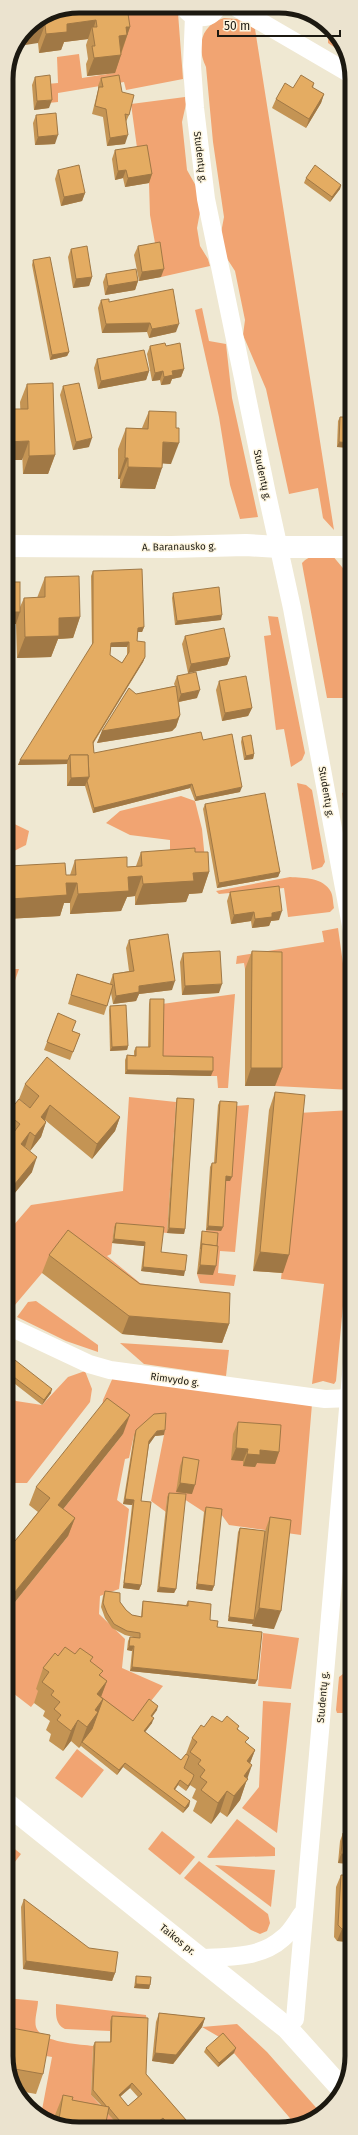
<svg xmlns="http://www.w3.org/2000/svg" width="358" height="2135" viewBox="0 0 358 2135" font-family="'Fira Sans',sans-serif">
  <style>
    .green { fill: #f1a472 }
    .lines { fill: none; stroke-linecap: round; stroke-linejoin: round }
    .street { stroke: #fff; stroke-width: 18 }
    .secondary { stroke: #fff; stroke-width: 22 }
    .primary { stroke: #fff; stroke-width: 22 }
    .wall { fill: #c49454; fill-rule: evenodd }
    .shaded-wall { fill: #a07845 }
    .building { fill: #e4ac62; stroke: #a07845; fill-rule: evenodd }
    .labels { text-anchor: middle; stroke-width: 3; stroke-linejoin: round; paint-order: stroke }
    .street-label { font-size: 10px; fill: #1c1911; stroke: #fdf5df }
    .rim { fill: none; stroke: #1c1911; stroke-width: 5 }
  </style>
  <rect width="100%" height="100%" fill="#efe8d2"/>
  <g class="green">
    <polygon points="104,6 174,7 178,13 183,79 126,90 124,82 58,93 58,102 48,103 47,84 58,83 57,57 79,54 82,78 114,73"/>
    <path d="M 224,18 L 237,19 L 255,29 L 334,530 L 323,518 L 318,488 L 289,494 L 266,389 L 243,335 L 245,320 L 235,271 L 226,257 L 221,233 L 224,217 L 213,142 L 206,67 C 196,46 201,25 224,18 Z"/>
    <polygon points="333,32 335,33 343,53 328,43 328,36"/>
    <polygon points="185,97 186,104 182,122 187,170 196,186 200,212 197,228 200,246 208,259 210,266 161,277 150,215 149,183 144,154 138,155 131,104"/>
    <polygon points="202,308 209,341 226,344 232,398 258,517 240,519 230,485 219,417 195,310"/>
    <path d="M 332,555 L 347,573 L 352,614 L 346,615 L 352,642 L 352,698 L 327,698 L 303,569 L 302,563 C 310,554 321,556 332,555 Z"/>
    <polygon points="268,616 278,617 305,753 302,760 291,767 284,729 276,730 264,636 271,635"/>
    <polygon points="297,783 306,785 312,790 325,862 322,867 312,870"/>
    <polygon points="352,791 352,857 342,793"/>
    <polygon points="181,796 195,801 202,829 206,870 170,865 170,840 130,835 106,823 120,811"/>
    <polygon points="6,820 29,831 26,845 6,855"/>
    <path d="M 290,877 C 304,878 323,877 331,892 C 333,896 333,903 334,908 L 330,912 L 288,917 L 284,888 L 219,894 L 216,891 Z"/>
    <polygon points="338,928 352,1028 352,1090 275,1086 275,970 245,969 244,963 236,964 237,956 324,942 322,931"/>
    <polygon points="6,969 19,969 6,1006"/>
    <polygon points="235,994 228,1088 218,1088 217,1076 211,1076 211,1061 162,1061 162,1004"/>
    <polygon points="129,1097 176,1102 167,1233 114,1227 111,1254 107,1256 140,1283 216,1296 42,1273 9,1312 6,1310 6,1234 31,1205 123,1191"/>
    <polygon points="249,1105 235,1252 220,1251 218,1273 236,1275 234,1286 200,1283 197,1274 213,1275 206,1230 221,1231 225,1181 235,1106"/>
    <polygon points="352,1110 352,1209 336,1381 334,1384 323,1381 312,1384 324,1284 281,1279 298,1113"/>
    <polygon points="36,1301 98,1345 98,1352 66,1341 17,1317 28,1302"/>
    <polygon points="120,1343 229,1350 226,1376 144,1364"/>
    <polygon points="85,1371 92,1389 90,1402 27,1483 13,1483 6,1492 6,1391 16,1401 42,1405 68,1377"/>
    <polygon points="114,1375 312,1404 301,1535 229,1525 221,1514 204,1512 184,1499 167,1497 166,1512 151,1501 164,1435 165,1418 134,1435 129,1458 125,1459 117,1500 129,1509 119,1589 100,1596 99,1614 125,1639 122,1668 163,1686 131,1726 36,1689 42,1693 31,1707 9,1690 6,1694 6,1613 68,1536 52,1523 123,1434 101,1416 103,1400"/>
    <polygon points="263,1633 299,1638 291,1689 258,1686"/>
    <polygon points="343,1674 352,1674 352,1713 337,1713 336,1710 339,1677"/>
    <polygon points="263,1701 291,1703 277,1833 242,1808 259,1787"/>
    <polygon points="77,1749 104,1770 82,1798 55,1778"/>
    <polygon points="237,1819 275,1848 275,1856 209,1858 207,1857"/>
    <polygon points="162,1831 195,1857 180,1875 148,1849"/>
    <polygon points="6,1842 21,1854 14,1863 10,1976 6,1979"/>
    <polygon points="199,1861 268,1914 270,1923 267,1931 260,1934 251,1930 184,1878"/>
    <polygon points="215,1865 275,1870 271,1907"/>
    <path d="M 6,1998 L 38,2001 C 38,2008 34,2020 36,2027 C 41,2043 79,2044 93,2046 L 91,2095 L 120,2127 L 100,2127 L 56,2115 L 54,2122 L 41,2115 L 52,2057 L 6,2049 Z"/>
    <path d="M 56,2004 L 146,2015 L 147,2022 L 111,2021 L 110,2031 L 65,2029 C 55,2024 56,2014 56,2004 Z"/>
    <polygon points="237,2024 267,2052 320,2112 295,2124 221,2038 202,2027"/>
  </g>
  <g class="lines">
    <g class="street">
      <path d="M 184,7 C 192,20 209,21 217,8"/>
      <polyline points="237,8 352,75"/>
      <polyline points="194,16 192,66 195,108 206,199 267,494 292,608 352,931"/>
      <polyline points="6,1325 89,1364 110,1370 325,1399 352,1398"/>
      <path d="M 201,1958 C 230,1957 261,1958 283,1938 C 291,1932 296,1922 302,1914"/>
      <polyline points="287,2028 295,2019 352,1363"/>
    </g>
    <polyline class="secondary" points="6,546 171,547 246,545 279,547 352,547"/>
    <polyline class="primary" points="6,1803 287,2028 340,2087"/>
  </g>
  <g class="wall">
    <polygon points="109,8 130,27 115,73 87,76 86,64 88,59 86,45 88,39 64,42 61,50 39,53 38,43 28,27"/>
    <polygon points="35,77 49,108 34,110 32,85"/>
    <polygon points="101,78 122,92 129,115 126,122 125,144 107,146 103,117 92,114 98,90 98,86"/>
    <polygon points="314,83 313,88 324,94 321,103 306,128 272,108 276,99 293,88"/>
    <polygon points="36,115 55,144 35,145 33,123"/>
    <polygon points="352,146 352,152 350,151"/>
    <polygon points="115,150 152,174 149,183 125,187 123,178 115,180 112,159"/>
    <polygon points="58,170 85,193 82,201 61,206 55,179"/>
    <polygon points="306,178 341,185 340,189 330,202 304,183"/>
    <polygon points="138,246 161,277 139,281 134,255"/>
    <polygon points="71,249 92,277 89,286 73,288 68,257"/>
    <polygon points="33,260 69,352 67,356 50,360 32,265"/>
    <polygon points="106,274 138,281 135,290 105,295 103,282"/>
    <polygon points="101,300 109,302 176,332 149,338 147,332 102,333 98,308"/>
    <polygon points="150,346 166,346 184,369 181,377 172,379 170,384 161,385 160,380 152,381 147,354"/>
    <polygon points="97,359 149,371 146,380 98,389 94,368"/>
    <polygon points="27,384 55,455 48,474 23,474 20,402"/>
    <polygon points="63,386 89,447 73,450 60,395"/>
    <polygon points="149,411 171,464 163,463 155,489 120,488 120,479 118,479 118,449 126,428 142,428"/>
    <polygon points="340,417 352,417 352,448 337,447 338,421"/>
    <polygon points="350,565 352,565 352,604 347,573"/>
    <path d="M 93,571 L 144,627 L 142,632 L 138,632 L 137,641 L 145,657 L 143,662 L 93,744 L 94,753 L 203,740 L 240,792 L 195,801 L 190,788 L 93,813 L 85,786 L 67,786 L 67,764 L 18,765 L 92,646 L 91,576 ZM 110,647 L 127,647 L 127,655 L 122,663 L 110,655 Z"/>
    <polygon points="45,577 80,617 73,638 58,639 51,657 17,658 16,624 6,624 6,582 20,607 24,598 37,598"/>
    <polygon points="173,593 221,620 175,625 172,598"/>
    <polygon points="185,636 230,657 227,665 188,673 182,644"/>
    <polygon points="177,676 197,698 179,702 180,715 176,727 172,731 97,743 102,731 136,694 175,686 174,684"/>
    <polygon points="219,681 252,708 248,716 222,721 216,690"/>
    <polygon points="352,715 352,732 349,722"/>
    <polygon points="242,737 254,754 253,759 244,760 241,742"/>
    <polygon points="205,804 280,872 278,877 217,888 203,809"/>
    <polygon points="141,852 195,852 209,872 202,893 189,894 186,902 135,905 135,896 127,897 121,911 70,914 70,903 64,903 60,916 6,919 6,875 9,866 66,875 70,875 75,860 127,867 136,866"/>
    <polygon points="230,892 279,920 271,921 269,926 252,928 251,921 231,924 227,901"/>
    <polygon points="129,940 172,990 139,994 136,1001 113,1004 111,993 104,1015 68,1004 77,974 110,984 110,983 113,974 129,971 126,948"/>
    <polygon points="252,951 282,1068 275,1086 245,1086 245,969"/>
    <polygon points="183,953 219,993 182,995 180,962"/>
    <polygon points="150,999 163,1056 211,1076 125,1074 125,1060 127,1055 134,1055 134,1051 136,1047 148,1047 149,1004"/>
    <polygon points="110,1006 128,1046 127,1050 110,1051 109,1010"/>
    <polygon points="58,1013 73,1031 80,1034 70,1060 44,1050"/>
    <polygon points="25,1084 120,1117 115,1131 92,1159 45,1120 46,1122 41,1137 30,1151 25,1147 32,1172 9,1200 6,1198 6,1117 7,1114 30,1108 19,1099"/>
    <polygon points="275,1092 283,1273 253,1271 269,1110"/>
    <polygon points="177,1098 185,1229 184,1234 167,1233 176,1102"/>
    <polygon points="220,1101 230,1181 226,1181 223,1227 221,1231 206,1230 210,1167 212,1163 214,1163 218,1105"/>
    <polygon points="116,1223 161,1252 184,1276 141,1271 144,1246 112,1243 114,1227"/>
    <polygon points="202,1231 213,1275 197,1274 201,1236"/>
    <polygon points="49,1255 140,1284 229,1324 222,1343 122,1334 42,1273"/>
    <polygon points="6,1353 51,1393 42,1405 6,1377"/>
    <polygon points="238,1422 279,1452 275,1464 257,1463 255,1467 243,1466 243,1461 231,1460 233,1434"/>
    <polygon points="136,1430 164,1435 155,1436 149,1444 141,1501 141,1585 139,1590 123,1588 132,1505 123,1504 134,1435"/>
    <polygon points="123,1434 63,1509 75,1518 68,1536 6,1613 6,1552 38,1512 29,1505 36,1487"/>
    <polygon points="183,1457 192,1494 176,1492 180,1466"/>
    <polygon points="169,1493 176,1589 174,1593 157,1592 167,1497"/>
    <polygon points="206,1507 214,1586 212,1591 196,1589 204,1512"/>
    <polygon points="270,1517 274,1629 252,1626 253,1624 228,1621 238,1532 240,1528 265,1531"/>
    <polygon points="105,1591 120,1602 126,1610 132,1615 141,1617 142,1606 143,1601 186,1605 188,1601 217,1627 257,1680 255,1684 130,1671 132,1651 127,1650 128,1641 130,1637 137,1638 125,1635 112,1628 105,1618 101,1607 103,1596"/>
    <polygon points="75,1654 91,1662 101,1676 107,1681 101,1697 133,1721 157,1710 152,1717 152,1723 145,1732 181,1760 186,1754 192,1738 204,1727 222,1722 238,1729 246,1743 255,1750 250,1763 247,1779 240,1800 227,1817 220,1812 211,1824 193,1811 197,1801 192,1798 196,1789 190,1785 186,1791 178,1785 175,1790 190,1801 189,1806 183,1813 123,1767 117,1775 81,1746 79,1748 71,1741 63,1751 49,1741 51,1734 46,1730 50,1721 43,1716 45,1711 34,1703 38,1691 36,1689 43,1668 58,1656"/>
    <polygon points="343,1833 352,1834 352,1864 338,1863 340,1841"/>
    <polygon points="341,1875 352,1875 352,1947 349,1947 349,1942 337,1941 334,1937 336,1887"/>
    <polygon points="24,1899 115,1973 112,1981 23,1969 21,1907"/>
    <polygon points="352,1955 352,1996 344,1987 348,1975 348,1965"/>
    <polygon points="136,1976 150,1985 149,1989 134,1988 135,1981"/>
    <polygon points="159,2013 205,2018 202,2027 173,2064 152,2061 156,2022"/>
    <path d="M 112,2016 L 146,2074 L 193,2128 L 165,2128 L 161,2123 L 155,2128 L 120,2127 L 108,2114 L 61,2127 L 54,2122 L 55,2115 L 63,2095 L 72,2100 L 101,2105 L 91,2095 L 93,2046 L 95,2042 L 110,2042 L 110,2021 ZM 130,2088 L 138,2097 L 128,2106 L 120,2097 Z"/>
    <polygon points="206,2048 234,2053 218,2067 204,2052"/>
    <polygon points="6,2061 43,2074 36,2094 19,2091"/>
  </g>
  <g class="shaded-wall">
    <polygon points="96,20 93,30 92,27 88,39 64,42 61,50 39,53 46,34 67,24"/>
    <polygon points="45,25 38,43 19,46 28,27"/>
    <polygon points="126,27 130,27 121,53 119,36"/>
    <polygon points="121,55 115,73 87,76 94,58"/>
    <polygon points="324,94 321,103 306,128 309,119"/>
    <polygon points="52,100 49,108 34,110 37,101"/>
    <polygon points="58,135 55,144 35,145 38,137"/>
    <polygon points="128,135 125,144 107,146 110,138"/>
    <polygon points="126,170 123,178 115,180 118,171"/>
    <polygon points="152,174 149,183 125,187 128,178"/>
    <polygon points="341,185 340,189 330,202 332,197"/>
    <polygon points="85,193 82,201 61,206 64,197"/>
    <polygon points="164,269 161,277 139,281 142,272"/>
    <polygon points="92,277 89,286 73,288 76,279"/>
    <polygon points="138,281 135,290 105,295 108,286"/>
    <polygon points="150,323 147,332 102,333 106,324"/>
    <polygon points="179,324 176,332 149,338 152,329"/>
    <polygon points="69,352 67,356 50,360 52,355"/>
    <polygon points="184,369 181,377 172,379 170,384 161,385 164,377 172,371"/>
    <polygon points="149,371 146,380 98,389 101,381"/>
    <polygon points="163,371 160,380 152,381 155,373"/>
    <polygon points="92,438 89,447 73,450 76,442"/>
    <polygon points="29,441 22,460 6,460 6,442"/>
    <polygon points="163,442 179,443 171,464 155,463"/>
    <polygon points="339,442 352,443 352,448 337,447"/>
    <polygon points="55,455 48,474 23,474 29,456"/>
    <polygon points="125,458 128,458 120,479 118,479"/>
    <polygon points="128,467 162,468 155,489 120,488"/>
    <polygon points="6,612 20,612 16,624 6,624"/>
    <polygon points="222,615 221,620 175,625 177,621"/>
    <polygon points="80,617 73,638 58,639 51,657 17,658 25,637 59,618"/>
    <polygon points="144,627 142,632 136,632 138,628"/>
    <polygon points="129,642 127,647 109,647 111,643"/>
    <polygon points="145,657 143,662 91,746 93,742"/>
    <polygon points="230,657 227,665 188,673 191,664"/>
    <polygon points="200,690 197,698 178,702 181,694"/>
    <polygon points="252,708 248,716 222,721 225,713"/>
    <polygon points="180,715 176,727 172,731 97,743 102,731"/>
    <polygon points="254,754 253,759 244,760 246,756"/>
    <polygon points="20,760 68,760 67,764 18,765"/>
    <polygon points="89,777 85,786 67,786 71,778"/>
    <polygon points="192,784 190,788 93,813 94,808"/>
    <polygon points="242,787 240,792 195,801 196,797"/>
    <polygon points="209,872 202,893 189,894 186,902 135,905 143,884 193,873"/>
    <polygon points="280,872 278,877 217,888 219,883"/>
    <polygon points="142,876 135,896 127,897 121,911 70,914 78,894 128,877"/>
    <polygon points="66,883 77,883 70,903 64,903 60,916 6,919 6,913 11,899"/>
    <polygon points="6,887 11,887 6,899"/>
    <polygon points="282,911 279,920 271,921 269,926 252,928 255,919 272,913"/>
    <polygon points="254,912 251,921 231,924 234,915"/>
    <polygon points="175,981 172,990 139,994 136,1001 113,1004 116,996 139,986"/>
    <polygon points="222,984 219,993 182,995 185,986"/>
    <polygon points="128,1046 127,1050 110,1051 112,1047"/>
    <polygon points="251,1068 282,1068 275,1086 245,1086"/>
    <polygon points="127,1070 213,1071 211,1076 125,1074"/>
    <polygon points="50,1105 45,1120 35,1132 41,1117"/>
    <polygon points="120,1117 115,1131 92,1159 97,1144"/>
    <polygon points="46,1122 41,1137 30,1151 35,1136"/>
    <polygon points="30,1132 25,1147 15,1159 21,1144"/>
    <polygon points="37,1157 32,1172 9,1200 14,1185"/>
    <polygon points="226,1176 232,1177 230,1181 225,1181"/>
    <polygon points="208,1226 223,1227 221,1231 206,1230"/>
    <polygon points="169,1228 185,1229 184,1234 167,1233"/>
    <polygon points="114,1239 145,1242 144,1246 112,1243"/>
    <polygon points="260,1252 289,1255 283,1273 253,1271"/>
    <polygon points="200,1265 216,1266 213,1275 197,1274"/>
    <polygon points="143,1267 185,1271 184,1276 141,1271"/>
    <polygon points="129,1316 229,1324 222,1343 122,1334"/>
    <polygon points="10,1357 6,1368 6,1362"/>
    <polygon points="52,1389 51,1393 42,1405 44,1400"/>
    <polygon points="130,1415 123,1434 52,1523 58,1505"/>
    <polygon points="165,1430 164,1435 155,1436 148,1446 149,1441 157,1431"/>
    <polygon points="236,1448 248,1449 243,1461 231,1460"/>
    <polygon points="260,1450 279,1452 275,1464 257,1463 255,1467 243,1466 247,1454"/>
    <polygon points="180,1483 195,1485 192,1494 176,1492"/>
    <polygon points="125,1499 134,1500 132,1505 123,1504"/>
    <polygon points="75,1518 68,1536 6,1613 6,1603"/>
    <polygon points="124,1583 141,1585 139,1590 123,1588"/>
    <polygon points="197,1584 214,1586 212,1591 196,1589"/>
    <polygon points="159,1587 176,1589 174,1593 157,1592"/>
    <polygon points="259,1608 281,1611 274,1629 252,1626"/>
    <polygon points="229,1617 254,1620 253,1624 228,1621"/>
    <polygon points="129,1646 134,1646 132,1651 127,1650"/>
    <polygon points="132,1667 257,1680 255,1684 130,1671"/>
    <polygon points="107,1681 99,1702 97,1694"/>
    <polygon points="103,1699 91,1733 82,1742 79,1748 87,1727 95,1710"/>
    <polygon points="158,1706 157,1710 149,1720 151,1716"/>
    <polygon points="154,1718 152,1723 142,1736 144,1731"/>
    <polygon points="78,1720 71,1741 63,1751 71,1731"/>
    <polygon points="255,1750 247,1771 247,1761"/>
    <polygon points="125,1763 123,1767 117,1775 119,1770"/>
    <polygon points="252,1765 240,1800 227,1817 234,1796 244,1776"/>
    <polygon points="180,1780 178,1785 172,1793 174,1789"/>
    <polygon points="192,1780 190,1785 186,1791 188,1786"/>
    <polygon points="227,1791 220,1812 211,1824 218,1803"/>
    <polygon points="190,1801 189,1806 183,1813 185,1808"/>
    <polygon points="341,1854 352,1855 352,1864 338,1863"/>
    <polygon points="342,1929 352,1930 352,1935 349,1942 337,1941"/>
    <polygon points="352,1939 352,1947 349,1947"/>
    <polygon points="26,1961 115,1973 112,1981 23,1969"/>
    <polygon points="136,1984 150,1985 149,1989 134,1988"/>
    <polygon points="205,2018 202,2027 173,2064 152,2061 155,2053"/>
    <polygon points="236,2048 234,2053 218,2067 219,2063"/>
    <polygon points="132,2083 130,2088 117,2099 119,2095"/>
    <polygon points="163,2118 161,2123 155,2128 152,2127"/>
  </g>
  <g class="building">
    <polygon points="79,6 109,6 109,8 119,6 127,7 130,27 126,27 127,35 119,36 121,55 94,58 92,46 95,46 92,27 97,27 96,20 67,24 67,32 46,34 45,25 28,27 52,12"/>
    <polygon points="50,75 52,100 37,101 35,77"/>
    <polygon points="119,75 122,92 134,95 129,115 125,114 128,135 110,138 106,109 95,106 99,87 103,87 101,78"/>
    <polygon points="301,75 314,83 312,87 324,94 309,119 276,99 285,83 293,88"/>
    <polygon points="56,113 58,135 38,137 36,115"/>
    <polygon points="147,145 152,174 128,178 126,170 118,171 115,150"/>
    <polygon points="79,165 85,193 64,197 58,170"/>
    <polygon points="315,165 341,185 332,197 306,178"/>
    <polygon points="160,242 164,269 142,272 138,246"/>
    <polygon points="87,246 92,277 76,279 71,249"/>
    <polygon points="50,257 69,352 52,355 33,260"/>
    <polygon points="136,269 138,281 108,286 106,274"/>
    <polygon points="173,289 179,324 152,329 150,323 106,324 101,300 109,299 109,302"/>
    <polygon points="165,343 166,346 180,343 184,369 172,371 173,375 164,377 163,371 155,373 150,346"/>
    <polygon points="144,350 149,371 101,381 97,359"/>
    <polygon points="53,383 55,455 29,456 29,441 6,442 6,409 28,409 27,384"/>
    <polygon points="79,383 92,438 76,442 63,386"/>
    <polygon points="149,411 176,412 176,428 179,428 179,443 163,442 162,468 128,467 128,458 125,458 126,428 148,429"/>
    <polygon points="340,417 352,417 352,443 339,442"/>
    <polygon points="350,565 352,565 352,577"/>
    <path d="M 142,569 L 144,627 L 138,628 L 137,641 L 145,642 L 145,657 L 93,742 L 94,753 L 201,732 L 203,740 L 232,734 L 242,787 L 196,797 L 192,784 L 94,808 L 87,781 L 89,777 L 88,755 L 70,755 L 68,760 L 20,760 L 93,643 L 93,571 ZM 129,642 L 129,652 L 122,663 L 110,655 L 111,643 Z"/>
    <polygon points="79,576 80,617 59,618 59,636 25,637 24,598 45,597 45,577"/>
    <rect x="6" y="582" width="14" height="30"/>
    <polygon points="219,587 222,615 177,621 173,593"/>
    <polygon points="224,628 230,657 191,664 185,636"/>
    <polygon points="196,672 200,690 181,694 177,676"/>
    <polygon points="246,676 252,708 225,713 219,681"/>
    <polygon points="176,686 180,715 177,719 102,731 129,688 136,694"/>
    <polygon points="251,735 254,754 246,756 242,737"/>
    <polygon points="70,755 88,755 89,777 71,778"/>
    <polygon points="265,793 280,872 219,883 205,804"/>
    <polygon points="195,848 195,852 208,852 209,872 193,873 194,881 143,884 142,876 128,877 129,891 78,894 77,883 66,883 67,895 11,899 11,887 6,887 6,880 10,880 9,866 65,863 66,875 76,875 75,860 127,857 127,867 142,866 141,852"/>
    <polygon points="279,886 282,911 272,913 272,917 255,919 254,912 234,915 230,892"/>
    <polygon points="168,934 175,981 139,986 139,992 116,996 113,974 134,971 129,940"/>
    <polygon points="220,951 222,984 185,986 183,953"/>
    <polygon points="252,951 282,952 282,1068 251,1068"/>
    <polygon points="77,974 113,985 107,1006 71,995"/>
    <polygon points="150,999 164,999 163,1056 213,1057 213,1071 127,1070 127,1055 136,1056 136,1047 150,1047"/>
    <polygon points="126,1005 128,1046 112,1047 110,1006"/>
    <polygon points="58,1013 76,1021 72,1031 80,1034 73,1052 47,1042"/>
    <polygon points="47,1057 120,1117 97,1144 50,1105 41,1117 46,1122 35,1136 30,1132 21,1144 37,1157 14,1185 6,1178 6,1132 11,1136 20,1124 7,1114 19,1099 30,1108 39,1096 25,1084"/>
    <polygon points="275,1092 305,1095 289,1255 260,1252"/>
    <polygon points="177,1098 194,1099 185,1229 169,1228"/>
    <polygon points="220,1101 237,1102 232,1177 226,1176 223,1227 208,1226 212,1163 216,1163"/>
    <polygon points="116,1223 164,1227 161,1252 187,1255 185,1271 143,1267 145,1242 114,1239"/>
    <polygon points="68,1230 140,1284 230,1293 229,1324 129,1316 49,1255"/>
    <polygon points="202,1231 218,1233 217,1246 202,1244 201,1249"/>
    <polygon points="202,1244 218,1246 216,1266 200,1265"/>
    <polygon points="6,1353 10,1357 6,1362"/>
    <polygon points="6,1353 52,1389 44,1400 6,1371 6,1368 10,1357"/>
    <polygon points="107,1398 130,1415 58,1505 75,1518 6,1603 6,1552 50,1498 36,1487"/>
    <polygon points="166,1413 165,1430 157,1431 149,1441 141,1501 151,1502 141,1585 124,1583 134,1500 125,1499 136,1430 154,1414"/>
    <polygon points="238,1422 281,1425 279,1452 260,1450 260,1455 247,1454 248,1449 236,1448"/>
    <polygon points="183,1457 199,1460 195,1485 180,1483"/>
    <polygon points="169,1493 186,1494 176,1589 159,1587"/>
    <polygon points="206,1507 222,1509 214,1586 197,1584"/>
    <polygon points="270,1517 291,1520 281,1611 259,1608"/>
    <polygon points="240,1528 265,1531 254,1620 229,1617"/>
    <polygon points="105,1591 120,1593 120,1602 126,1610 132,1615 142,1617 143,1601 188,1606 188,1601 211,1604 210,1620 218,1621 217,1627 262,1632 257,1680 132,1667 134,1646 129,1646 130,1637 140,1638 140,1633 127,1631 114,1624 107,1613 103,1603"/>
    <polygon points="65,1647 75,1654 80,1648 93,1657 90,1661 103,1671 99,1675 107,1681 97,1694 103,1699 95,1710 98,1712 87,1727 78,1720 71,1731 57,1720 61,1715 54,1709 60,1702 51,1695 54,1691 42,1682 49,1672 43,1668 55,1653 58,1656"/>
    <polygon points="101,1697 133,1721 149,1699 158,1706 151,1716 154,1718 144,1731 181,1760 186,1754 189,1756 184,1768 194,1775 192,1780 188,1786 180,1780 174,1789 190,1801 185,1808 125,1763 119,1770 82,1742 92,1729 103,1699"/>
    <polygon points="212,1716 222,1722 227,1716 239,1726 237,1729 249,1738 245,1742 255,1750 247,1761 252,1765 244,1776 248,1779 234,1796 227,1791 218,1803 201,1790 207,1782 200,1777 205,1770 198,1764 201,1760 190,1752 197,1742 192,1738 201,1725 204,1727"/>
    <polygon points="343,1833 352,1834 352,1855 341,1854"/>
    <polygon points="341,1875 352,1875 352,1930 342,1929 338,1925"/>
    <polygon points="24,1899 89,1948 118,1952 115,1973 26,1961"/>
    <polygon points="352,1971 352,1979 348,1975"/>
    <polygon points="136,1976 151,1977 150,1985 136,1984"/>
    <polygon points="159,2013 205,2018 176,2055 155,2053"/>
    <path d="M 112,2016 L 148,2018 L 146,2074 L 193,2128 L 171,2128 L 163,2118 L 152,2127 L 125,2127 L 109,2108 L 109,2107 L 107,2107 L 93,2090 L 95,2042 L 111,2042 ZM 132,2083 L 142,2094 L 128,2106 L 119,2095 Z"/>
    <polygon points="6,2027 50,2035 43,2074 9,2068 6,2061"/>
    <polygon points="223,2033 236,2048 219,2063 206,2048"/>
    <polygon points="63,2095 73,2097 72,2100 109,2107 105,2127 61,2127 58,2125"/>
  </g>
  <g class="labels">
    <g class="street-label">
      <text transform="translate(201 157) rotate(83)" y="4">Studentų g.</text>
      <text transform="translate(263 475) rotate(78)" y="4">Studentų g.</text>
      <text transform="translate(179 546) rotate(-1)" y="4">A. Baranausko g.</text>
      <text transform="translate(327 792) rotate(80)" y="4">Studentų g.</text>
      <text transform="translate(175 1379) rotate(8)" y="4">Rimvydo g.</text>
      <text transform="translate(322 1697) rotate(-85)" y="4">Studentų g.</text>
      <text transform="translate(178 1939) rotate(39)" y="4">Taikos pr.</text>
    </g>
  </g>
  <path d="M0 0H358V2135H0ZM79 13H279A66 66 0 0 1 345 79V2056A66 66 0 0 1 279 2122H79A66 66 0 0 1 13 2056V79A66 66 0 0 1 79 13Z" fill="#ebe3cf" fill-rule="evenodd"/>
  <path class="rim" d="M79 13H279A66 66 0 0 1 345 79V2056A66 66 0 0 1 279 2122H79A66 66 0 0 1 13 2056V79A66 66 0 0 1 79 13Z"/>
  <path d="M218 30v6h122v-6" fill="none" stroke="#1c1911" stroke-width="2"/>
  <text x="224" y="30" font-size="12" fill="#1c1911" stroke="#fdf5df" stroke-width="3" paint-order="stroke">50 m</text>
</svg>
